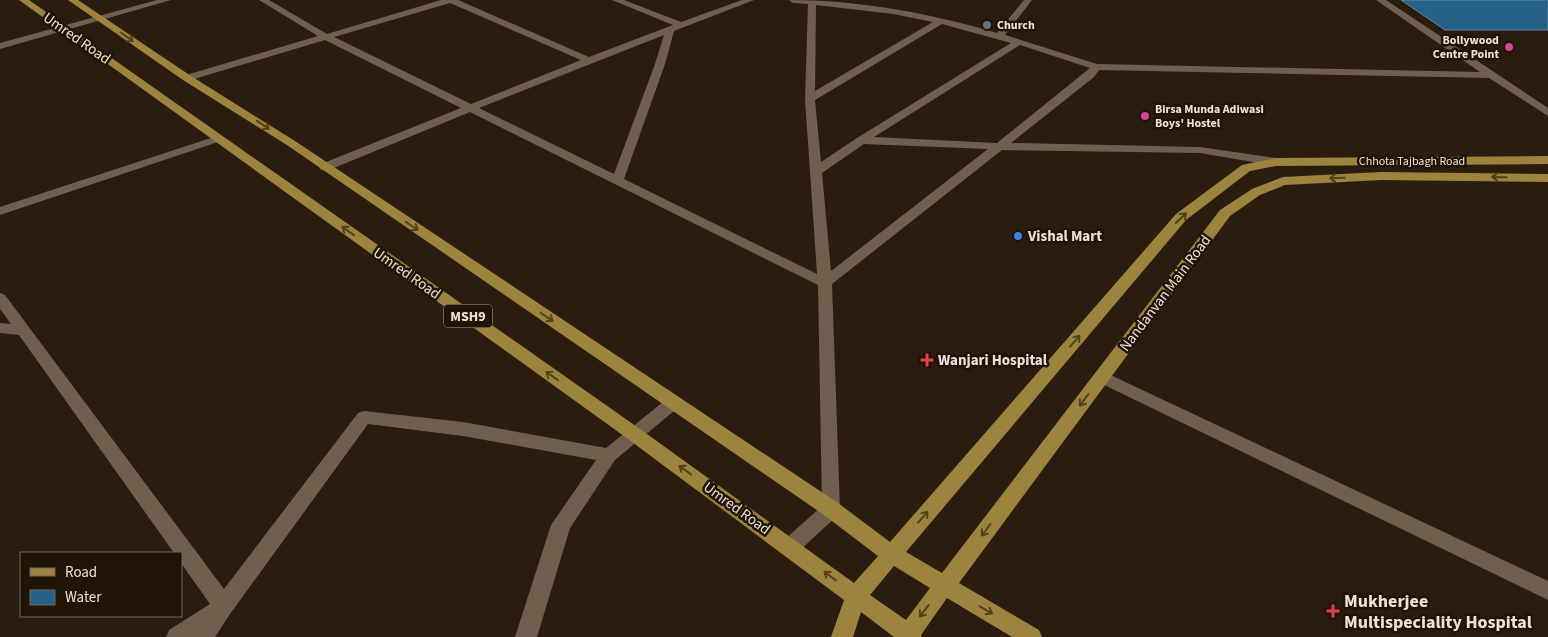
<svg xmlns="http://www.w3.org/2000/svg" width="1548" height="637" viewBox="0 0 1548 637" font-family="'Source Sans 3',sans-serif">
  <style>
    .water { fill: #266187; stroke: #6288a0 }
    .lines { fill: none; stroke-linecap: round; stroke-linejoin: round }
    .minor { fill: #6f5f4f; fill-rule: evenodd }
    .major { fill: #9c843e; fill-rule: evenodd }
    .oneway { stroke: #52411c }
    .worship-dot { fill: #6b7280; stroke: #201406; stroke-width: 2 }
    .hotel-dot { fill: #d1479c; stroke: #201406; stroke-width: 2 }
    .shop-dot { fill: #3f7fe0; stroke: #201406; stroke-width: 2 }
    .health-dot { fill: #e0444e; stroke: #201406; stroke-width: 2 }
    .labels { text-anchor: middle; stroke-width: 5; stroke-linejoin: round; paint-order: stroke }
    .far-poi-label { font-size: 12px; font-weight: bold; fill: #ede3da; stroke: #201406; text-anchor: start }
    .far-street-label { font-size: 12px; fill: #ede3da; stroke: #201406 }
    .shield { fill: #201406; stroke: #b0a59a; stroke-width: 1 }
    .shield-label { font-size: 14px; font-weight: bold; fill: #ede3da }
    .street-label { font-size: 15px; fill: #ede3da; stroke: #201406 }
    .poi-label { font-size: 15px; font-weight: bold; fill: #ede3da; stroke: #201406; text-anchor: start }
    .near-poi-label { font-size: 18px; font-weight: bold; fill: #ede3da; stroke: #201406; text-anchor: start }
  </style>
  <rect width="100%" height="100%" fill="#2a1d0f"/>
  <polygon class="water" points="1401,0 1548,0 1548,30 1445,30"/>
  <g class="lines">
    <g class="minor">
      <polygon points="157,0 171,0 0,49 0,43"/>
      <path d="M 259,0 L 269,0 L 327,34 L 441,0 L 458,0 L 589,57 L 673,25 L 612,0 L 624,0 L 681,22 L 742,0 L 754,0 L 674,31 L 665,64 L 624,179 L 817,274 L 805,99 L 808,4 L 793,3 L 789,0 C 859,0 929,13 997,33 L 1024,0 L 1032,0 L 1005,35 L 1097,64 L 1480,72 L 1376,0 L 1386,0 L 1548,108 L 1548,116 L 1489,78 L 1099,70 L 1094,77 L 1011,143 L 1200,147 L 1276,158 L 1282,162 L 1276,166 L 1200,153 L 1002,150 L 832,284 L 840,509 L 838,515 L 797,553 L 790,555 L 783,553 L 780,547 L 783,541 L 822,506 L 818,285 L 470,112 L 329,170 L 321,170 L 319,167 L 321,164 L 461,108 L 325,40 L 191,80 L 183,80 L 183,76 L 318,36 ZM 450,3 L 581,60 L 471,104 L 334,37 ZM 816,5 L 893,14 L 933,22 L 815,91 ZM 942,24 L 1011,43 L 857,138 L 821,162 L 815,100 ZM 664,35 L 655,64 L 614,174 L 479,108 ZM 1020,45 L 1090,68 L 997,143 L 874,137 ZM 864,144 L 988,149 L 831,271 L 822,173 Z"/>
      <polygon points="217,136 223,139 221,141 0,215 0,207"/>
      <polygon points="0,293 5,295 224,589 358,413 364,411 463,422 606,448 668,398 674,396 680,398 682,402 680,406 615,460 570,528 537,637 515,637 551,525 596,460 463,436 368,424 230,614 215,637 166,637 169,630 210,604 181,563 181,553 174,553 19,335 0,333 0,323 11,324 0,309"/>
      <polygon points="1102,371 1548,581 1548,600 1096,381 1094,377 1096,373"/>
    </g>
    <path class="major" d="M 19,0 L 29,0 L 640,429 L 854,583 L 878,556 L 824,515 L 287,145 L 183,80 L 68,0 L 78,0 L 191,76 L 295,141 L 838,503 L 890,542 L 1176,214 L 1242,165 L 1276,158 L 1548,156 L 1548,164 L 1276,166 L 1250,171 L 1186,220 L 906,552 L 942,573 L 1220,210 L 1252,189 L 1283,177 L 1381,172 L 1548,174 L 1548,182 L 1381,180 L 1285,185 L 1260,195 L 1230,216 L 959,583 L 1039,630 L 1042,637 L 1012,637 L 947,598 L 921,635 L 922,637 L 894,637 L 861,612 L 853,637 L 831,637 L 844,600 L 628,439 ZM 894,566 L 930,588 L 906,620 L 870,595 Z"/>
  </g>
  <defs><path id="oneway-shaft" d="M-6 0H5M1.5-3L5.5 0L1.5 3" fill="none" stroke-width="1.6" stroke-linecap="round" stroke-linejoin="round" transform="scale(1.25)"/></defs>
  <g class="oneway">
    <use href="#oneway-shaft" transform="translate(127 37) rotate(36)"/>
    <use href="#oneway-shaft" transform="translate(263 125) rotate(33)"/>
    <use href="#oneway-shaft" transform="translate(1499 177) rotate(-179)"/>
    <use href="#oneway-shaft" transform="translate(1337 178) rotate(178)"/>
    <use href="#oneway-shaft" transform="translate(1181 218) rotate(-44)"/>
    <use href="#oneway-shaft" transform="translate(412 226) rotate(34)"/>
    <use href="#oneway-shaft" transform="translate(348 231) rotate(-145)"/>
    <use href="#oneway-shaft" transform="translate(547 317) rotate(34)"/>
    <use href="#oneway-shaft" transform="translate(1075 341) rotate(-49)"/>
    <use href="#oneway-shaft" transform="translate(552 376) rotate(-145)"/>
    <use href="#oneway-shaft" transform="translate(1084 400) rotate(127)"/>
    <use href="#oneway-shaft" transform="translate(685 470) rotate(-144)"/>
    <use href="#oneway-shaft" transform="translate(923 517) rotate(-49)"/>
    <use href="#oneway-shaft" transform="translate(986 530) rotate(127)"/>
    <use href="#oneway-shaft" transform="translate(830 576) rotate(-143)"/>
    <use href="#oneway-shaft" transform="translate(986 610) rotate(30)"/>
    <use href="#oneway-shaft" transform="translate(924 611) rotate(128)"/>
  </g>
  <circle class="worship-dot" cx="987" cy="25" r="5"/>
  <g class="hotel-dot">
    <circle cx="1509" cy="47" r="5"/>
    <circle cx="1145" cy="116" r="5"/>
  </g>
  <circle class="shop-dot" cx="1018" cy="236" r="5"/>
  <g class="health-dot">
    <path d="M924.5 352.5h5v5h5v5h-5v5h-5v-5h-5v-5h5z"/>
    <path d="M1330.5 603.5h5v5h5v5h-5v5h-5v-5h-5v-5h5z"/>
  </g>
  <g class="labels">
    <g class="far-poi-label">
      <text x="997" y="29">Church</text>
      <text x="1499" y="44" text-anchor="end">Bollywood<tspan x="1499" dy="14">Centre Point</tspan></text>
      <text x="1155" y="113">Birsa Munda Adiwasi<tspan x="1155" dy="14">Boys' Hostel</tspan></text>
    </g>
    <g class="far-street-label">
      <text x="1412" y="165">Chhota Tajbagh Road</text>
    </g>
    <rect class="shield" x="444" y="304.5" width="48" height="23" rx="4"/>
    <g class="shield-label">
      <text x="468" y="321">MSH9</text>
    </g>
    <g class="street-label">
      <text transform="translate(77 38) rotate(35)" y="5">Umred Road</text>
      <text transform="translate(407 273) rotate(35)" y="5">Umred Road</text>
      <text transform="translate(1165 293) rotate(-53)" y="5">Nandanvan Main Road</text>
      <text transform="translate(737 508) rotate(36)" y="5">Umred Road</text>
    </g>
    <g class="poi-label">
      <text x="1028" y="241">Vishal Mart</text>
      <text x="938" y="365">Wanjari Hospital</text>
    </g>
    <g class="near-poi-label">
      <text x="1344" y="607">Mukherjee<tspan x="1344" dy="21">Multispeciality Hospital</tspan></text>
    </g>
  </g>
  <rect x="20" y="552" width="162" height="65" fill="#201406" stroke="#72675b"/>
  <rect x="30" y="568" width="25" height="8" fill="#9c843e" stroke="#72675b"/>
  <text x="65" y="577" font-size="15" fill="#ede3da">Road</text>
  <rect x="30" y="590" width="25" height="15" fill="#266187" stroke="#72675b"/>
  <text x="65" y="602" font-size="15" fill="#ede3da">Water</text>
</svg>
